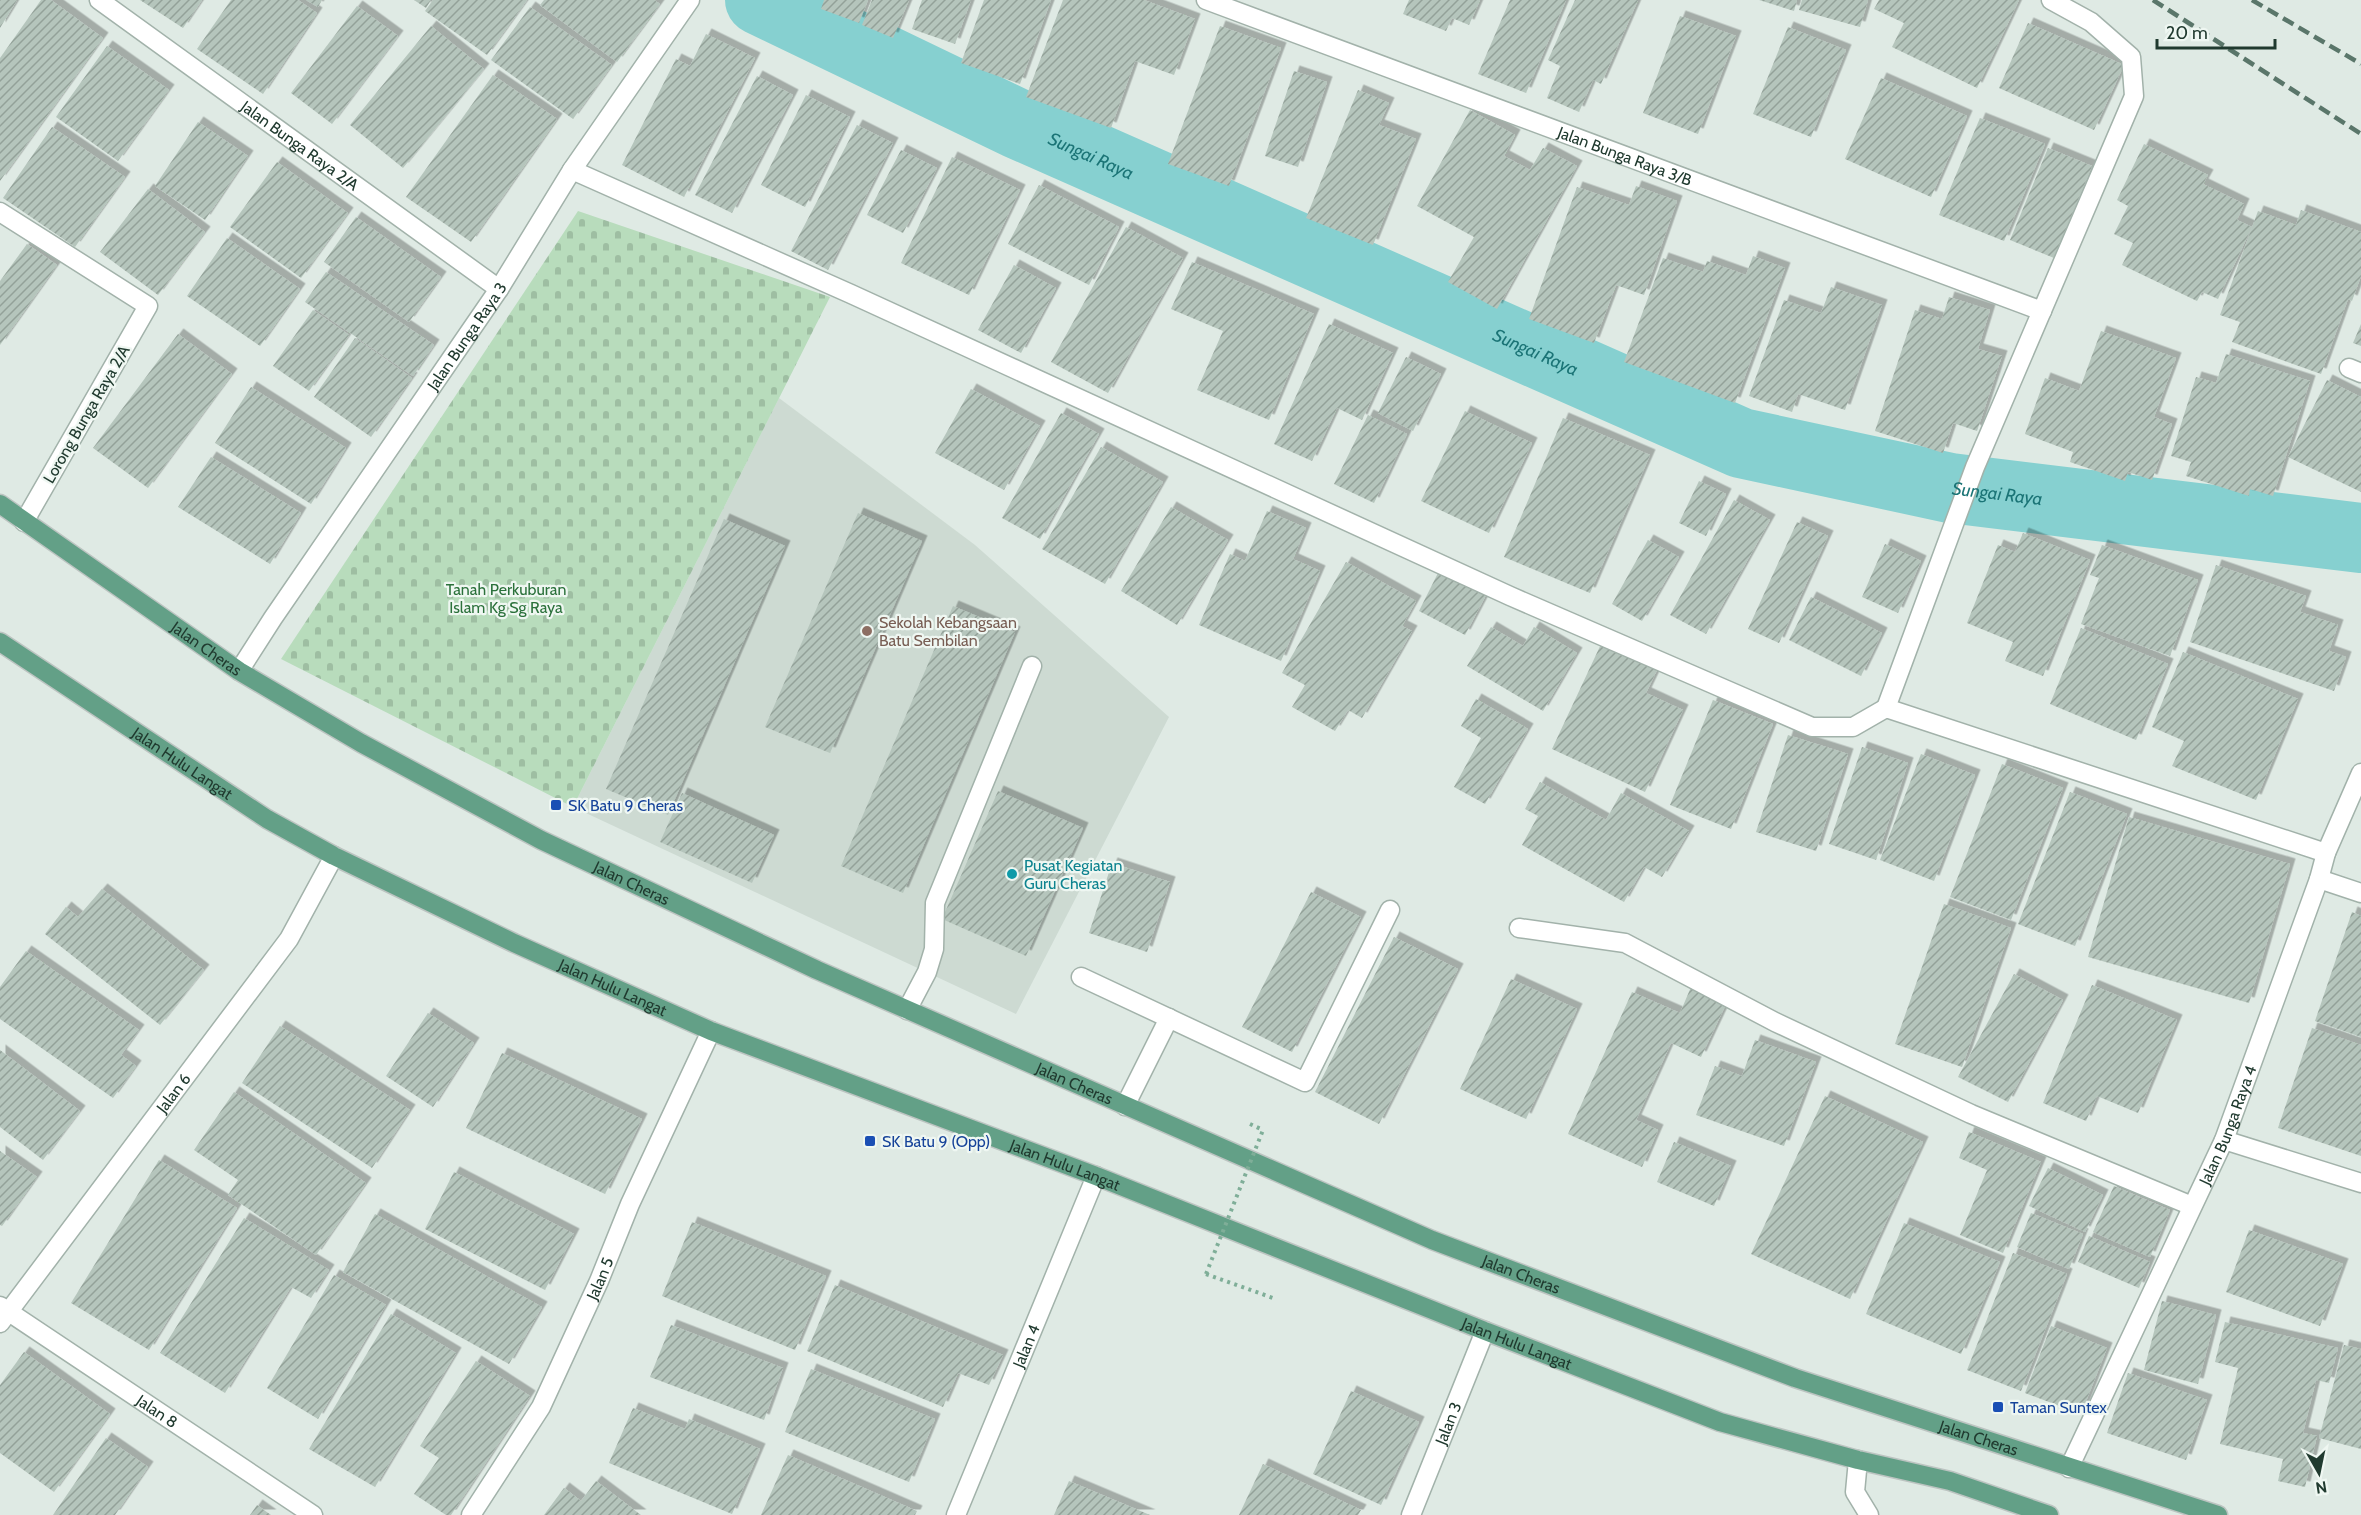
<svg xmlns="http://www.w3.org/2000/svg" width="2361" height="1515" viewBox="0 0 2361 1515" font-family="Cabin,sans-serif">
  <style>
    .built { fill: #cddad2 }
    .cemetery { fill: url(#cemetery-stones) }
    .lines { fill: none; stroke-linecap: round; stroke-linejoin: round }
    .river { stroke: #86d0d0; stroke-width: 70 }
    .building { fill: url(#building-hatch); filter: url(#shadow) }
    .minor-casing { stroke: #a2b2aa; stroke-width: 21 }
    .major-casing { stroke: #bcc4c1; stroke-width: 21 }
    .path { stroke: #7fae98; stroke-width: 4; stroke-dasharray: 3 4.5; stroke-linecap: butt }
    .minor { stroke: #fff; stroke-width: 18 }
    .major { stroke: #63a087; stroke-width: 18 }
    .rail { stroke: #5a766a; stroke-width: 4.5; stroke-dasharray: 12 6; stroke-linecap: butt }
    .path-bridge { stroke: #7fae98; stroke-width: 4; stroke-dasharray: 3 4.5; stroke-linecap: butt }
    .education-dot { fill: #8d6e63; stroke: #eff7f2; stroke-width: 2 }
    .transit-dot { fill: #1a4fb4; stroke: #eff7f2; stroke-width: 2 }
    .culture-dot { fill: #0f9aa8; stroke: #eff7f2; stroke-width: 2 }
    .labels { text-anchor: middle; stroke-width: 4.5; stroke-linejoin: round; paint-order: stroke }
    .street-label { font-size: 16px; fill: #203a2f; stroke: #eff7f2 }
    .park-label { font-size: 16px; fill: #2b713b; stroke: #eff7f2 }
    .education-label { font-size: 16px; fill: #785e54; stroke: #eff7f2; text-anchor: start }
    .transit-label { font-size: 16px; fill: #164399; stroke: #eff7f2; text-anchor: start }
    .culture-label { font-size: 16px; fill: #0d838f; stroke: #eff7f2; text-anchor: start }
    .water-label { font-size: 18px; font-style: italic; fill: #1b7476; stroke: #eff7f2 }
  </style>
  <defs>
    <pattern id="cemetery-stones" width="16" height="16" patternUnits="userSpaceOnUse" patternTransform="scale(1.5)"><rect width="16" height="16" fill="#b8dcbc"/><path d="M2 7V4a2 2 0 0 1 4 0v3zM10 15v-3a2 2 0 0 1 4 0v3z" fill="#9ebea2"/></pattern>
    <pattern id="building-hatch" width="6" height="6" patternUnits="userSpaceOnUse" patternTransform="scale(1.5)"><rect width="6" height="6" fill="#b5c5bc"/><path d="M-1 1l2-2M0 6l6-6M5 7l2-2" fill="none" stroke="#93a199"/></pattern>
    <filter id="shadow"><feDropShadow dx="5.5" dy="-5.5" stdDeviation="0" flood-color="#0004"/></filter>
  </defs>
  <rect width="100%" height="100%" fill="#dfeae4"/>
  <polygon class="built" points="779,398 975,545 1169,717 1016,1014 573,807"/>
  <polygon class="cemetery" points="578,211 830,297 573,807 281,659"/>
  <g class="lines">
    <path class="river" id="s1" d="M 760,0 L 1018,124 L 1741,443 L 1950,488 L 2361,538"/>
  </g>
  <g class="building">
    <polygon points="0,0 17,0 0,28"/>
    <polygon points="41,0 51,0 103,38 0,181 0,58"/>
    <polygon points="140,0 202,0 183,28"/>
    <polygon points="231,0 298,0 317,13 263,94 197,49"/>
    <polygon points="306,0 322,0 318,7"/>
    <polygon points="414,0 431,0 426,8"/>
    <polygon points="433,0 527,0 487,55 425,11"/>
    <polygon points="544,0 654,0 660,4 617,62 540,5"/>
    <polygon points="824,0 868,0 859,23 821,9"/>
    <polygon points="872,0 909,0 893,38 862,25"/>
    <polygon points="922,0 971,0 955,44 912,29"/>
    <polygon points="984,0 1051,0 1020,84 961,63"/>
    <polygon points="1063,0 1144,0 1195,19 1174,75 1135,61 1111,128 1026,97"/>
    <polygon points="1409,0 1480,0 1469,25 1452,18 1446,31 1403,14"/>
    <polygon points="1510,0 1566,0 1526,93 1478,74"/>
    <polygon points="1575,0 1638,0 1601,84 1593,80 1579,112 1547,98 1560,66 1548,60"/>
    <polygon points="1759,0 1797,0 1794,11"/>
    <polygon points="1802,0 1868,0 1860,27 1799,10"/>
    <polygon points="1879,0 2019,0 1977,88 1892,47 1904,23 1874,9"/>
    <polygon points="357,6 398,36 332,124 291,93"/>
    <polygon points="530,7 612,65 573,119 491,60"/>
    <polygon points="1680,16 1736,36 1698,134 1643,113"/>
    <polygon points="2028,23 2124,65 2094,130 1999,88"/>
    <polygon points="431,26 484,69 403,168 350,125"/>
    <polygon points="1220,26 1281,48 1229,186 1168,164"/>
    <polygon points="1788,27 1846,50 1811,137 1753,114"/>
    <polygon points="706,34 755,58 684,197 622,165 676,59 690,66"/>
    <polygon points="107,46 169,90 118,161 56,117"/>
    <polygon points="1294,71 1327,82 1298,167 1265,156"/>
    <polygon points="493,75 557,119 471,242 406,197"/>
    <polygon points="757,76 793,95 732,213 695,195"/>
    <polygon points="1881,78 1967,116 1931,197 1845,159"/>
    <polygon points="1358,90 1389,103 1379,125 1416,139 1373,245 1306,218"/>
    <polygon points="806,95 850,117 805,207 761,185"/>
    <polygon points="1470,110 1515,135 1504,156 1530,170 1543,148 1577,166 1497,309 1448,282 1474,237 1417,206"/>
    <polygon points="1980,118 2045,144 2004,241 1939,215"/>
    <polygon points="198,122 248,156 205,220 155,186"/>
    <polygon points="857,125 893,143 828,270 791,251"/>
    <polygon points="52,127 125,177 75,247 3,198"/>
    <polygon points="2144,144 2208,175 2203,184 2244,204 2237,220 2252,227 2218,299 2202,292 2197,301 2122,265 2133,243 2114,234 2128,206 2117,200"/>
    <polygon points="2048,148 2092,166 2054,258 2010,240"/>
    <polygon points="901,150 937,168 903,233 867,215"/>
    <polygon points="952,157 1020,190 969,295 901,263"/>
    <polygon points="277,162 348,213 301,278 230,227"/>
    <polygon points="1039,185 1119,227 1089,285 1008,244"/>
    <polygon points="1636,186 1677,201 1644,295 1616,285 1594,343 1529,319 1577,187 1629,205"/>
    <polygon points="148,189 205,232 158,295 100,252"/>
    <polygon points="2301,210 2361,232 2361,276 2352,301 2348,299 2321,374 2232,342 2240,322 2220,315 2258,211 2296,225"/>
    <polygon points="356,217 441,277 409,322 324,262"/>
    <polygon points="1126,227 1183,258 1108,393 1051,362"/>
    <polygon points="227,238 300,289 260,346 187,296"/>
    <polygon points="27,244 57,265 0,345 0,281"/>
    <polygon points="1753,256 1785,268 1735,403 1624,362 1663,258 1703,272 1707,261 1746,275"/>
    <polygon points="1192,262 1314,314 1269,420 1197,390 1223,331 1171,309"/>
    <polygon points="1014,265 1056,288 1021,353 978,330"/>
    <polygon points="326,272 434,345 413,376 305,302"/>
    <polygon points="1831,287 1882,305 1845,410 1798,394 1792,412 1749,396 1784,300 1821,313"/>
    <polygon points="1949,297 1990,310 1978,349 2002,356 1977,431 1953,423 1943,453 1875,431 1915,310 1942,319"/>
    <polygon points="313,310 349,335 309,391 273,366"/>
    <polygon points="1329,324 1393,353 1362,420 1337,408 1312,461 1274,444"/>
    <polygon points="2361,324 2361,346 2353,343"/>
    <polygon points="2101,331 2176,358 2154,417 2172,424 2152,480 2128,472 2125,481 2070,462 2073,452 2025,434 2045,378 2079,391"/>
    <polygon points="178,334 232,374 148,488 93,448"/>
    <polygon points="355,338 412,378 371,437 314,397"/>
    <polygon points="2226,354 2310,381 2273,496 2250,489 2249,496 2186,476 2191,462 2171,456 2196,377 2216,383"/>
    <polygon points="1406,357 1441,374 1413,431 1378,413"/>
    <polygon points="2327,380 2361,397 2361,492 2288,457"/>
    <polygon points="251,387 346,448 311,504 215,443"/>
    <polygon points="971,389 1040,426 1004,490 935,453"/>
    <polygon points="1465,411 1532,443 1489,533 1421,501"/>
    <polygon points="1061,413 1099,434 1040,539 1002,518"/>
    <polygon points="1368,415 1407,434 1374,503 1334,484"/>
    <polygon points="1563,418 1650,455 1590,593 1504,557"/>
    <polygon points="1101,447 1163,482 1105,584 1042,549"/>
    <polygon points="211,457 301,513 270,564 178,507"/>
    <polygon points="1699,481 1726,494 1706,536 1679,523"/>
    <polygon points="1734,500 1770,520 1706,634 1670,615"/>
    <polygon points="1171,507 1228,540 1177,625 1121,591"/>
    <polygon points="1267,511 1306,528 1293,559 1320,571 1281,661 1199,625 1230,554 1245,561"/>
    <polygon points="858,513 922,541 830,753 765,727"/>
    <polygon points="724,519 785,546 668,815 606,789"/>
    <polygon points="1797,522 1828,536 1779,643 1748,629"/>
    <polygon points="2023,533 2090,560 2043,676 2005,661 2013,642 1967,623 1998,545 2015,552"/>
    <polygon points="1648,540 1679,557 1642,621 1612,604"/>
    <polygon points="1885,544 1921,561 1898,613 1862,597"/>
    <polygon points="2102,545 2198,580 2170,656 2081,624 2099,578 2090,575"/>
    <polygon points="1346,562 1416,601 1402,626 1412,631 1362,718 1348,710 1335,731 1292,707 1305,685 1282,673"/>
    <polygon points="2216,565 2306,596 2300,612 2338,625 2329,651 2346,657 2334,691 2190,642"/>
    <polygon points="1439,571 1486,595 1465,635 1419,611"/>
    <polygon points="1811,597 1882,633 1861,676 1789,640"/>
    <polygon points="953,606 1015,632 903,893 841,866"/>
    <polygon points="1491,627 1523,646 1534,627 1577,653 1543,711 1467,666"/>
    <polygon points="2081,628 2168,664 2136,740 2050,704"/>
    <polygon points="1602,642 1658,668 1646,693 1683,710 1645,792 1552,749"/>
    <polygon points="2183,652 2298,699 2256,800 2172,766 2184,741 2152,727"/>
    <polygon points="1476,699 1528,729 1485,804 1454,787 1481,738 1461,726"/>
    <polygon points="1713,700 1773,724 1731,829 1670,805"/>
    <polygon points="1788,735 1848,754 1816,851 1756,832"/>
    <polygon points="1862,747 1908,763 1876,860 1829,844"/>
    <polygon points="1921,754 1975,775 1934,881 1880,860"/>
    <polygon points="2002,764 2063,788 2011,920 1950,897"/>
    <polygon points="1540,782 1606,820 1621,793 1689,831 1662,877 1644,867 1624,902 1522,845 1538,816 1525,809"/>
    <polygon points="998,791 1083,828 1026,956 942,919"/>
    <polygon points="2070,792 2127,814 2075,946 2018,924"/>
    <polygon points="682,793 774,835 752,883 660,842"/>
    <polygon points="2129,817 2290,864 2249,1003 2088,957"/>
    <polygon points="1112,863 1170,882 1147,952 1089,933"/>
    <polygon points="102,889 204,970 160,1025 45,934 66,907 78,917"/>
    <polygon points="1311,892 1361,917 1292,1052 1242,1027"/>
    <polygon points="1944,904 2011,928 1962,1067 1895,1044"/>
    <polygon points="2352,912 2361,916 2361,1037 2315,1021"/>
    <polygon points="1394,937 1458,969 1379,1124 1315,1092"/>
    <polygon points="26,951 139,1030 121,1055 136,1066 113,1098 0,1019 0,987"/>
    <polygon points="2014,974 2063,1000 2008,1102 1958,1077"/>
    <polygon points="1511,979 1577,1009 1526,1119 1460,1089"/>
    <polygon points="2092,985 2177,1020 2138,1113 2097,1096 2086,1121 2043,1103"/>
    <polygon points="1691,987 1727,1002 1701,1057 1671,1043 1636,1120 1658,1130 1642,1167 1568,1134 1632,992 1680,1013"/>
    <polygon points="428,1013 474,1043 433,1107 386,1076"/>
    <polygon points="280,1026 410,1110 372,1168 242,1083"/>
    <polygon points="2312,1028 2361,1045 2361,1156 2278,1128"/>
    <polygon points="1755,1040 1816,1062 1784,1146 1696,1115 1715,1066 1742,1076"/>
    <polygon points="0,1050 80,1111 43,1160 0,1127"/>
    <polygon points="502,1053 642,1119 605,1194 466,1128"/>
    <polygon points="234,1092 366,1183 316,1255 228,1195 238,1180 194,1150"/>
    <polygon points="1825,1096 1923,1142 1850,1299 1751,1254"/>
    <polygon points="1969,1132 2041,1162 2003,1253 1960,1235 1987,1170 1959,1158"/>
    <polygon points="1674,1142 1731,1166 1714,1206 1657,1182"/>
    <polygon points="0,1151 37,1177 2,1226 0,1225"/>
    <polygon points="159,1160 237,1208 149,1350 71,1303"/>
    <polygon points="2048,1168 2103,1195 2085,1232 2029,1206"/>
    <polygon points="454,1172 574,1234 545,1290 425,1229"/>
    <polygon points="2114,1186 2170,1210 2150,1257 2093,1232"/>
    <polygon points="2031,1213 2083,1234 2069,1269 2017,1247"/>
    <polygon points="375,1214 542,1307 509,1364 343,1272"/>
    <polygon points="244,1218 329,1270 311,1298 291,1287 225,1393 160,1353"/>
    <polygon points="692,1222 826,1276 795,1350 662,1296"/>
    <polygon points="1904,1223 2000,1262 1961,1354 1866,1314"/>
    <polygon points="2249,1230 2343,1264 2320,1326 2226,1292"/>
    <polygon points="2089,1236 2150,1262 2139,1288 2078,1262"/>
    <polygon points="2013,1253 2067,1274 2021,1391 1967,1370"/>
    <polygon points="334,1275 386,1305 318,1419 267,1388"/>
    <polygon points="835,1285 1003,1355 989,1385 958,1373 943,1407 807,1351"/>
    <polygon points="2162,1301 2216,1315 2198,1384 2144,1370"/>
    <polygon points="391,1314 456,1353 375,1487 309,1449"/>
    <polygon points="2225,1322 2338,1348 2329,1383 2316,1380 2303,1433 2317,1436 2305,1487 2278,1481 2283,1459 2220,1444 2238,1368 2215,1362"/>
    <polygon points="671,1325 783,1368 764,1420 650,1377"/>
    <polygon points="2051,1326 2107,1348 2081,1414 2025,1393"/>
    <polygon points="2344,1345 2361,1349 2361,1449 2319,1438"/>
    <polygon points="24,1352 110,1414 54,1492 0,1453 0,1385"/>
    <polygon points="476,1361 530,1396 451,1515 446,1515 414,1494 439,1458 420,1446"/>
    <polygon points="811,1369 935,1419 909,1482 785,1432"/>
    <polygon points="2128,1373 2207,1400 2186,1460 2107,1433"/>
    <polygon points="1351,1391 1419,1422 1381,1505 1313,1474"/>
    <polygon points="633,1408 685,1429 689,1419 760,1449 732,1514 609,1463"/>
    <polygon points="106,1438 148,1467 115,1515 53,1515"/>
    <polygon points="788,1455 917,1511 915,1515 761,1515"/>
    <polygon points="1263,1464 1361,1510 1358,1515 1239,1515"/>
    <polygon points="596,1481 641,1515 544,1515 564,1488 581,1501"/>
    <polygon points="1069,1481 1150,1515 1054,1515"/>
    <polygon points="257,1505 271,1515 250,1515"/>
  </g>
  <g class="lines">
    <g class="minor-casing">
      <g id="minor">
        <path id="s2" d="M 99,0 L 499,289"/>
        <path id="s3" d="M 1206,0 L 2042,311"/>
        <polyline points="572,170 851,294 1510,596 1812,727 1853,727 1886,708 2326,853"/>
        <polyline points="0,212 148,306 24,522"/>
        <polyline points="2349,368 2361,373"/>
        <path id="s4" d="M 239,671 L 273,618 L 499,289 L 572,170 L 690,0"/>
        <polyline points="1886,708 1975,467 2134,96 2131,57 2091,22 2051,0"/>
        <polyline points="2319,879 2361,893"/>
        <polyline points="1519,928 1625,943 1775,1022 1971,1114 2192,1206"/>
        <polyline points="1081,977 1305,1082 1390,910"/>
        <polyline points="907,1010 927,972 934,949 935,903 1032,666"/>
        <polyline points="1125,1106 1169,1018"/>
        <polyline points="2224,1140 2361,1183"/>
        <path id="s5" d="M 0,1306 L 313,1515"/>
        <path id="s6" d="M 0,1323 L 289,939 L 334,856"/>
        <polyline points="1858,1460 1855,1492 1869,1515"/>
        <path id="s7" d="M 2069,1468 L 2224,1140 L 2319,879 L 2326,853 L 2361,773"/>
        <path id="s8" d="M 471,1515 L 541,1407 L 599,1281 L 630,1204 L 711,1031"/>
        <path id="s9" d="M 956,1515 L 1096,1176"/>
        <path id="s10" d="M 1411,1515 L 1485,1331"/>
      </g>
    </g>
    <g class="major-casing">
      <g id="major">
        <path id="s11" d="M 0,504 L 239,671 L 361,743 L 541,840 L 817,970 L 1432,1240 L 1795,1378 L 2218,1515"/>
        <path id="s12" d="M 0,642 L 267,819 L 334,856 L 514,943 L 711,1031 L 1096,1176 L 1485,1331 L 1720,1422 L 1858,1460 L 1950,1481 L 2049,1515"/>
      </g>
    </g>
    <g class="path">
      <polyline points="1250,1124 1263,1130"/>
      <polyline points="1206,1274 1273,1298"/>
    </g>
    <use href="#minor" class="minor"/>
    <use href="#major" class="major"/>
    <g class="rail">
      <polyline points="2153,0 2361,134"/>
      <polyline points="2252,0 2361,64"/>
    </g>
    <polyline class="path-bridge" points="1206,1274 1263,1130"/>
  </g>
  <circle class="education-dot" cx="867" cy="631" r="6"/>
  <g class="transit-dot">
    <rect x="550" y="799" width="12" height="12" rx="3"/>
    <rect x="864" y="1135" width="12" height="12" rx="3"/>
    <rect x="1992" y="1401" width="12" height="12" rx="3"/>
  </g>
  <circle class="culture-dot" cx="1012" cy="874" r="6"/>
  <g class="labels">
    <g class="street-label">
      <text dy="6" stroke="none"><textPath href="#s2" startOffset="248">Jalan Bunga Raya 2/A</textPath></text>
      <text dy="6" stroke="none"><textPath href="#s3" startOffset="447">Jalan Bunga Raya 3/B</textPath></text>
      <text dy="6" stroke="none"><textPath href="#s4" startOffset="405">Jalan Bunga Raya 3</textPath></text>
      <text transform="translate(86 414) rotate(-60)" y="6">Lorong Bunga Raya 2/A</text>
      <text dy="6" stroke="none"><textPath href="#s11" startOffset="252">Jalan Cheras</textPath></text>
      <text dy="6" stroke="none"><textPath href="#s12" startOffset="219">Jalan Hulu Langat</textPath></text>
      <text dy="6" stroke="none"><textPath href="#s11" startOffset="738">Jalan Cheras</textPath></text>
      <text dy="6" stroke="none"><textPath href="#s12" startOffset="705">Jalan Hulu Langat</textPath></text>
      <text dy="6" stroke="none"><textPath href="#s11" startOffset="1224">Jalan Cheras</textPath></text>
      <text dy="6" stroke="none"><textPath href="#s6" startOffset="288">Jalan 6</textPath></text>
      <text dy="6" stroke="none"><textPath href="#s7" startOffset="378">Jalan Bunga Raya 4</textPath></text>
      <text dy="6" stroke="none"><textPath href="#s12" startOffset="1191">Jalan Hulu Langat</textPath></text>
      <text dy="6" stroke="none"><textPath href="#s11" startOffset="1710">Jalan Cheras</textPath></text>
      <text dy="6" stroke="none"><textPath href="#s8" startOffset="270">Jalan 5</textPath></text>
      <text dy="6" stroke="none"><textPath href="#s12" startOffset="1677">Jalan Hulu Langat</textPath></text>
      <text dy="6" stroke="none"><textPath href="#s9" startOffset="183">Jalan 4</textPath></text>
      <text dy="6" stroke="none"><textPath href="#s5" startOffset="189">Jalan 8</textPath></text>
      <text dy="6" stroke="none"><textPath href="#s10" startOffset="99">Jalan 3</textPath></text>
      <text dy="6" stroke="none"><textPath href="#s11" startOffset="2196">Jalan Cheras</textPath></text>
    </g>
    <g class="park-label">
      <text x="506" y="595">Tanah Perkuburan<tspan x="506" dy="18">Islam Kg Sg Raya</tspan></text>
    </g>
    <g class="education-label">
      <text x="879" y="628">Sekolah Kebangsaan<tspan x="879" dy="18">Batu Sembilan</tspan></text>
    </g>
    <g class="transit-label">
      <text x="568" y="811">SK Batu 9 Cheras</text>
      <text x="882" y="1147">SK Batu 9 (Opp)</text>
      <text x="2010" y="1413">Taman Suntex</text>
    </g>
    <g class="culture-label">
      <text x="1024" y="871">Pusat Kegiatan<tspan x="1024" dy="18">Guru Cheras</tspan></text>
    </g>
    <g class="water-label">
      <text dy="6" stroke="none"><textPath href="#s1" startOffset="366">Sungai Raya</textPath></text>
      <text dy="6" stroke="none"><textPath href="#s1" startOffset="852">Sungai Raya</textPath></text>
      <text dy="6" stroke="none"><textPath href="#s1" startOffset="1338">Sungai Raya</textPath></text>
    </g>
  </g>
  <g transform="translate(2319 1473) rotate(171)" stroke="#eff7f2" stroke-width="4.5" paint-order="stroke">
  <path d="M0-4.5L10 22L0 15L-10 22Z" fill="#203a2f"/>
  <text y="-9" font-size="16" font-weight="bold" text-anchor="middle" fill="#203a2f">N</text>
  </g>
  <path d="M2157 39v9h118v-9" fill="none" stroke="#203a2f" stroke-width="3"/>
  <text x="2166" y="39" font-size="18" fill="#203a2f" stroke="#eff7f2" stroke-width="4.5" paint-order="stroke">20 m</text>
</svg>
